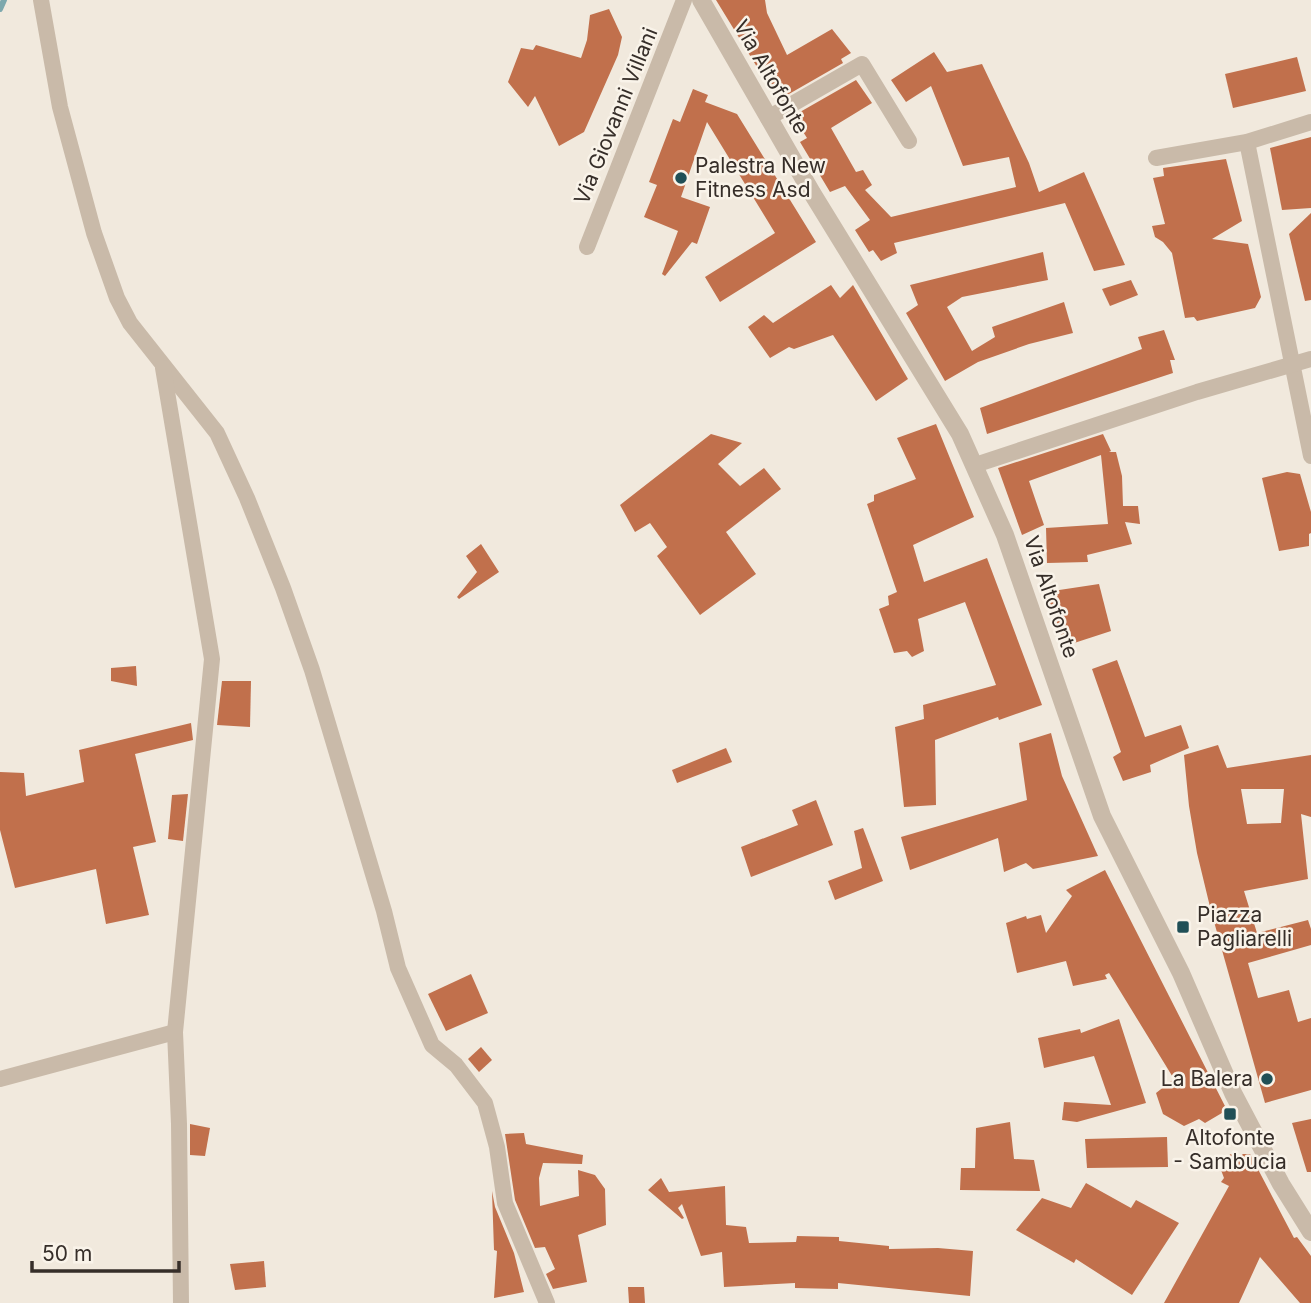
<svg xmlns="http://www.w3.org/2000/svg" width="1311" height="1303" viewBox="0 0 1311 1303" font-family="Inter,sans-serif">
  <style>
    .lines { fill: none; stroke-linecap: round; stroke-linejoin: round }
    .stream { stroke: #7da8ad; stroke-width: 6 }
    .building { fill: #c1704c; fill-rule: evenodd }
    .minor { stroke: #c9baa9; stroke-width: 16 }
    .tertiary { stroke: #c9baa9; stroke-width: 18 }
    .poi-dot { fill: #204f56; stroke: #f9f3e9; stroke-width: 2.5 }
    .labels { text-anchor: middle; stroke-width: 5; stroke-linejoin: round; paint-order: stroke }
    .street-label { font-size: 21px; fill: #362e29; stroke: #f9f3e9 }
    .poi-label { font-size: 21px; fill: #362e29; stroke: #f9f3e9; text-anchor: start }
  </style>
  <rect width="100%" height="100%" fill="#f1e9dd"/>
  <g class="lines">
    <polyline class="stream" points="0,9 4,0"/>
  </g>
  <g class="building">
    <polygon points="716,0 765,0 767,13 787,55 832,29 851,53 841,59 843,63 782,98 781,95 776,98"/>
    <polygon points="609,9 622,37 618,55 584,132 559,146 535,96 528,107 508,82 521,48 533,50 536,45 581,58 587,40 590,15"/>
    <polygon points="934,52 947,72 982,64 1029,163 1039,192 1084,172 1125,265 1094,271 1065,203 894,243 897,253 881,261 873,250 869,252 855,230 870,220 845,186 830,192 800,142 807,138 793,116 856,80 872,103 831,128 856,172 863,170 872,185 865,190 891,217 1016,187 1009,157 963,166 931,86 906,102 891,80"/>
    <polygon points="1297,57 1306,91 1233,108 1225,74"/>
    <polygon points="693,89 708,95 705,102 737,114 816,242 720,302 705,277 775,233 707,122 681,197 710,207 697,244 692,242 665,276 662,274 678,231 644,217 657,185 649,182 673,119 680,122"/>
    <polygon points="1311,137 1311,208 1282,210 1270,148"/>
    <polygon points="1226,159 1242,221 1212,239 1248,244 1261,297 1255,308 1197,321 1194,317 1185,318 1172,253 1163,242 1155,237 1152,226 1165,224 1153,178 1164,176 1163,168"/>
    <polygon points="1311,213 1311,300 1305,301 1289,234"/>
    <polygon points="1043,252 1048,280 962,297 947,307 972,351 995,337 992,327 1064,302 1073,333 1029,344 978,362 945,381 906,313 918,305 910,285"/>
    <polygon points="1131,280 1138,295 1110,306 1102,289"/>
    <polygon points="831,285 840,298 853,285 908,379 876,401 833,335 794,349 789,347 770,358 748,327 764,315 773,323"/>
    <polygon points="1164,330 1175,360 1170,360 1173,373 987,434 980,408 1142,349 1138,337"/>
    <polygon points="936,424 974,517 913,545 924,582 987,558 1042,705 999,720 998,717 935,740 936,805 904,807 895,727 924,719 923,705 996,685 965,602 918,619 924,651 912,657 907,651 894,653 879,609 889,605 888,596 897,592 867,504 874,501 874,495 916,479 897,438"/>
    <polygon points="711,434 742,443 718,464 740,486 764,468 781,489 726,532 756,574 700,615 657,556 667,547 650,523 635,532 620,505"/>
    <polygon points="1103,434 1111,451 1109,452 1116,452 1122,476 1123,506 1138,506 1140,524 1125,522 1132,544 1087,555 1088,562 1047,563 1046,528 1108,524 1101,455 1029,481 1044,525 1022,535 998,468"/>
    <polygon points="1287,472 1300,474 1311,512 1311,533 1309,534 1309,546 1279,551 1262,478"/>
    <polygon points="481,544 499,572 459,599 457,597 477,572 466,556"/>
    <polygon points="1099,584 1111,631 1065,646 1046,592"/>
    <polygon points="1117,660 1145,737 1181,725 1189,748 1150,765 1151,772 1123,781 1113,757 1121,752 1092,669"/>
    <polygon points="136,666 137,686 111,681 111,668"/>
    <polygon points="222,681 251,681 250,727 217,725"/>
    <polygon points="191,723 193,740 135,754 156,842 133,847 149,915 106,924 96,869 15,888 0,830 0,772 24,773 26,796 84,782 79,750"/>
    <polygon points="1051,733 1062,776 1098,856 1033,869 1026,863 1004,872 998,838 910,870 901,837 1027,800 1019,743"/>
    <path d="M 1218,745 L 1227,768 L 1311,755 L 1311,817 L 1301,814 L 1308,879 L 1244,891 L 1257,933 L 1308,920 L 1311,929 L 1311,945 L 1248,963 L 1258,998 L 1289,990 L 1298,1022 L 1311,1018 L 1311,1090 L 1265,1103 L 1211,911 L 1197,853 L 1189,806 L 1184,755 ZM 1241,789 L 1284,789 L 1281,823 L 1247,824 Z"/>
    <polygon points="726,748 732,762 677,783 672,770"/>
    <polygon points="188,794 183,841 168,839 172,795"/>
    <polygon points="816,800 833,845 751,877 741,847 798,825 792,810"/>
    <polygon points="863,828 883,881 835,900 828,881 862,868 854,831"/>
    <polygon points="1105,870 1227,1110 1205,1123 1199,1119 1184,1126 1163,1114 1156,1093 1174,1079 1109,973 1105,975 1107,979 1073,986 1066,961 1017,973 1006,923 1026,916 1027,919 1041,915 1046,933 1072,896 1066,890"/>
    <polygon points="471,974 488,1013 446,1031 428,994"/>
    <polygon points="1119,1019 1146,1103 1077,1122 1062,1120 1064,1102 1111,1105 1094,1056 1044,1068 1038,1038 1080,1029 1081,1033"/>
    <polygon points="481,1047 492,1060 479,1072 468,1059"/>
    <polygon points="1311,1119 1311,1172 1307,1172 1292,1123"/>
    <polygon points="1010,1122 1014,1159 1034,1160 1040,1191 960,1190 961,1168 975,1168 976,1128"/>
    <polygon points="190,1124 210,1128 205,1156 190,1155"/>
    <polygon points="524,1133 526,1144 583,1155 582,1164 543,1163 539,1178 540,1206 579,1196 578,1170 595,1175 605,1189 606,1225 578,1235 587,1282 553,1289 546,1274 555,1269 545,1247 535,1248 515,1200 505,1134"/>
    <polygon points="1167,1137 1168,1167 1087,1168 1085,1139"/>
    <polygon points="1231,1154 1237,1159 1243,1154 1250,1154 1294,1238 1297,1237 1311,1256 1311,1303 1300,1303 1260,1257 1239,1303 1164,1303 1229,1186 1221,1182 1224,1178 1218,1162"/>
    <polygon points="661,1178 669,1192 725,1186 726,1225 746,1227 749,1243 796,1242 797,1236 839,1237 839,1241 889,1246 889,1249 938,1248 973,1251 970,1296 838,1283 838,1289 795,1288 795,1283 724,1287 722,1252 701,1256 682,1204 678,1208 684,1218 682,1219 648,1190"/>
    <polygon points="1086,1183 1131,1208 1136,1200 1179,1223 1132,1295 1076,1259 1074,1263 1016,1230 1042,1198 1071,1208"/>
    <polygon points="492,1191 495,1207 514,1253 524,1292 494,1298 497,1251 494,1250"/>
    <polygon points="264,1261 266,1287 235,1290 230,1264"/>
    <polygon points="628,1287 644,1287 645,1303 629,1303"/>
  </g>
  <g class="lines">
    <g class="minor">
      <polyline points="41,0 60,107 94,233 117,298 130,323 217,433 247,498 283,588 312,670 384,911 398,968 432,1045 456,1065 485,1103 497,1147 505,1203 547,1303"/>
      <polyline points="768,118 862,64 909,141"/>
      <polyline points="1247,142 1311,456"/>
      <polyline points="1156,158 1247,142 1311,122"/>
      <polyline points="587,247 684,0"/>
      <polyline points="163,368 212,659 175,1032 179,1124 181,1303"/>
      <polyline points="975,465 1197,392 1311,359"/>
      <polyline points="0,1079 175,1032"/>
    </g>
    <polyline class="tertiary" points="701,0 812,193 960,434 1005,535 1102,816 1181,973 1233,1093 1281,1184 1311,1232"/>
  </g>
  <g class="poi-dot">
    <circle cx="681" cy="178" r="7"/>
    <rect x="1176" y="920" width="14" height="14" rx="3.5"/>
    <circle cx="1267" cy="1079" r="7"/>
    <rect x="1223" y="1107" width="14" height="14" rx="3.5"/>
  </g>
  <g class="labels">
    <g class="street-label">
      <text transform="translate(771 77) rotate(60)" y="7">Via Altofonte</text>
      <text transform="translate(616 116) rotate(-68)" y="7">Via Giovanni Villani</text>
      <text transform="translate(1051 597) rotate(71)" y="7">Via Altofonte</text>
    </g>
    <g class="poi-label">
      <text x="695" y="173">Palestra New<tspan x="695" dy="24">Fitness Asd</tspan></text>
      <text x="1197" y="922">Piazza<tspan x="1197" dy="24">Pagliarelli</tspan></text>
      <text x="1253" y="1086" text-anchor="end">La Balera</text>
      <text x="1230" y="1145" text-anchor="middle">Altofonte<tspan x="1230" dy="24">- Sambucia</tspan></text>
    </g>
  </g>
  <path d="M32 1261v10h147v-10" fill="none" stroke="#362e29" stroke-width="3.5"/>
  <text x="42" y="1261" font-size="21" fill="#362e29" stroke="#f9f3e9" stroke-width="5" paint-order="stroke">50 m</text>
</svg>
